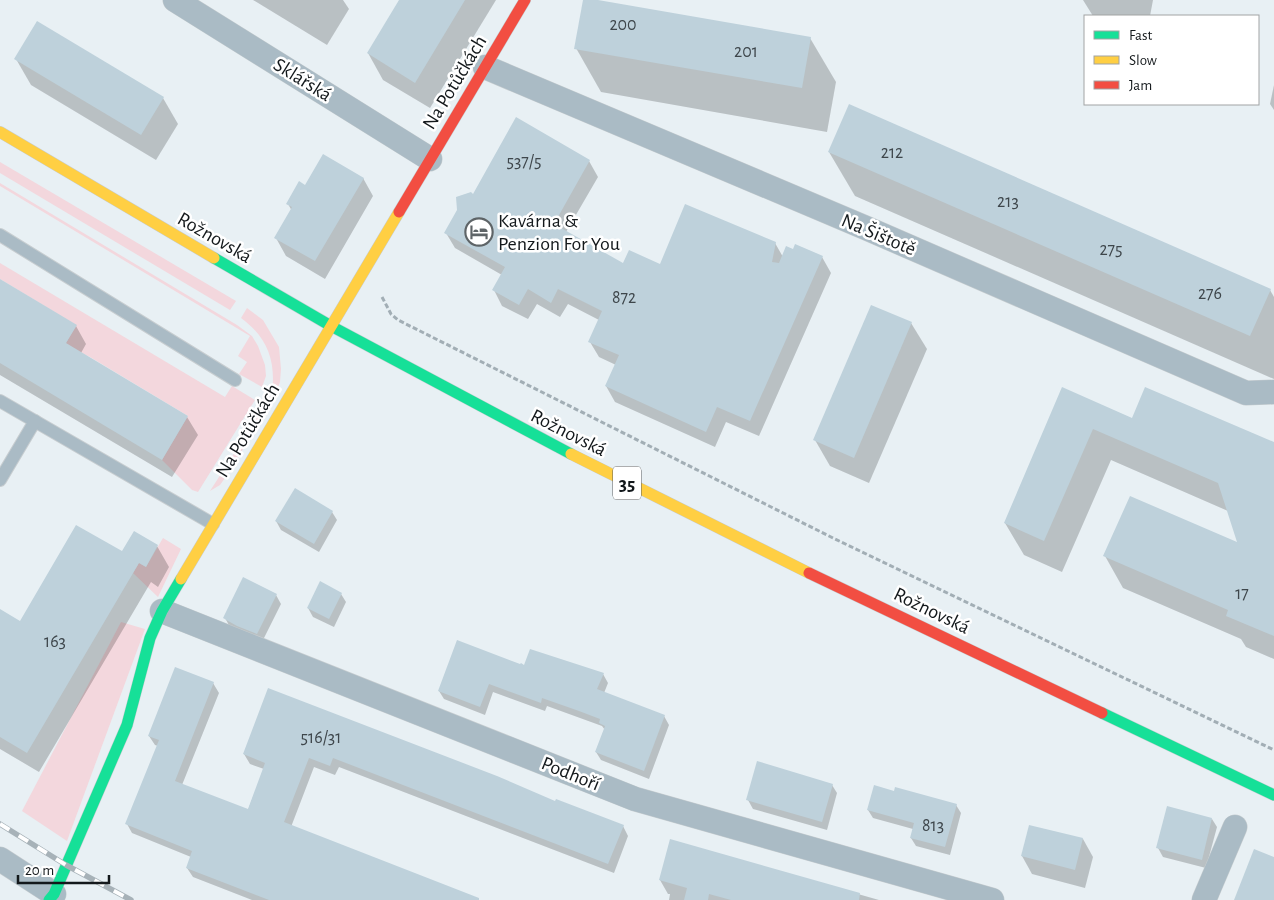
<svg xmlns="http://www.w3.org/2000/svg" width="1274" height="900" viewBox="0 0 1274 900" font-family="'Alegreya Sans',sans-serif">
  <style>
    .green { fill: #f3d7dd }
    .shadow { fill: #0003 }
    .building { fill: #bed1db }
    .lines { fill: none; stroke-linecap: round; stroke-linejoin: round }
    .lane-casing { stroke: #c7cdd0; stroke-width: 14 }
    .street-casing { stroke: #c7cdd0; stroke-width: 25 }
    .fast-casing { stroke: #c7cdd0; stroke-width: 12 }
    .slow-casing { stroke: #c7cdd0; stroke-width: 12 }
    .jam-casing { stroke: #c7cdd0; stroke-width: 12 }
    .path { stroke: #a2aeb5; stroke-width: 3; stroke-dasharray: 5 2.5; stroke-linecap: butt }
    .lane { stroke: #aabbc5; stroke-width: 12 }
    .street { stroke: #aabbc5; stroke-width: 24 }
    .fast { stroke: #16e098; stroke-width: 11 }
    .slow { stroke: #ffcf43; stroke-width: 11 }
    .jam { stroke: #f24e42; stroke-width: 11 }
    .rail-casing { stroke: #a7b2b8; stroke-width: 5.5 }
    .rail { stroke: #fff; stroke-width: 4; stroke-dasharray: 11; stroke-linecap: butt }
    .labels { text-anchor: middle; stroke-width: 5; stroke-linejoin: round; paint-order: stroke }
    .number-label { font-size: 18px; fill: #3e464b }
    .shield { fill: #fff; stroke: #5a5d5f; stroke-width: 1 }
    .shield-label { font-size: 19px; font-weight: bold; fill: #13181b }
    .street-label { font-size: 20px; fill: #13181b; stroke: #fff }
    .poi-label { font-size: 20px; fill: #13181b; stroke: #fff; text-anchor: start }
  </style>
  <rect width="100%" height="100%" fill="#e8f0f4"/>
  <g class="green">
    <polygon points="0,162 236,301 230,310 0,173"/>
    <polygon points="0,183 237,325 252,336 258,346 265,365 266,376 262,387 239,374 247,362 238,356 250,336 0,186"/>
    <polygon points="0,263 225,397 232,386 255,400 198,492 192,490 162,460 188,416 90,357 65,345 76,325 0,279"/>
    <path d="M 247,308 L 263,320 L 279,347 L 281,369 L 280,382 L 274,399 L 225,478 L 220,485 L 210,491 L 272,394 C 276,361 268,338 241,318 Z"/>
    <polygon points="163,538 181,549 158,597 133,573 139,563 146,567"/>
    <polygon points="121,622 145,629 67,841 22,811"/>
  </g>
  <g class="shadow">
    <polygon points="253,0 343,0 349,9 327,45"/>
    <polygon points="401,0 496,0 430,108 383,80 368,53"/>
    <polygon points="584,0 810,38 836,82 827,132 601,92 576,48"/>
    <polygon points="1083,0 1153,0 1150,16 1093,16"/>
    <polygon points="16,59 163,98 178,124 156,160 31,85"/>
    <polygon points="1274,85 1274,110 1270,104"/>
    <polygon points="829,152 1270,290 1274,297 1274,379 855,196"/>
    <polygon points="589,161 598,177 566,232 623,265 660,265 775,243 783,257 822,257 831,273 759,436 726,422 715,447 615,402 606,386 616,365 599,357 590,342 599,320 568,304 560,317 537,304 528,319 502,306 494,290 502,275 455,248 446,233 474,195"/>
    <polygon points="363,178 373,196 325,279 286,256 276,238 292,211 288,204 305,187"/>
    <polygon points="0,281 76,326 86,344 81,353 187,417 198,435 172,477 0,375"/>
    <polygon points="872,307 911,323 927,349 869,483 830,466 815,440"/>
    <polygon points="1063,389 1133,419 1274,445 1274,659 1246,647 1241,639 1123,588 1105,556 1239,544 1228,511 1111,460 1062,572 1024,555 1005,523"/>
    <polygon points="332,512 337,520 319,552 281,530 276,521"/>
    <polygon points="135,533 157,546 169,567 158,587 151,582 39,772 0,749 0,610 21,623 123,553"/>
    <polygon points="341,594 346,602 334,627 313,617 308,608"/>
    <polygon points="276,595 281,604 262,642 230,627 225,618"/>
    <polygon points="525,666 603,674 608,683 604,693 664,716 669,725 649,779 601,760 596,752 605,730 602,726 547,706 545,711 493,692 485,715 444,699 439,691"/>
    <polygon points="213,683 219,693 182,785 248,810 264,769 250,764 244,754 269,690 556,803 623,826 628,836 614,873 339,767 335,775 314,767 291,827 479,900 252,900 193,877 187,868 191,857 132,833 127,824 158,746 155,745 149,736"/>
    <polygon points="832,785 837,793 827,830 753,809 748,800"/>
    <polygon points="956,805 961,813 950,855 916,846 911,838 913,829 873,818 868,810"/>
    <polygon points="1212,819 1217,827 1206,868 1163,857 1158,848"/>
    <polygon points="1083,839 1093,857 1085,888 1032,874 1022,856"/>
    <polygon points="671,841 879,900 669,900 670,894 668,894 660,880"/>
  </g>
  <g class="building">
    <polygon points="399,0 465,0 415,83 367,53"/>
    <polygon points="583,0 598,0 811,37 802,88 574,49"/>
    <polygon points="37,21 164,97 141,135 14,59"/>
    <polygon points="849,104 1271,289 1250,336 828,152"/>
    <polygon points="516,117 590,160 554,224 623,263 629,250 660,264 685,204 776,242 772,262 779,263 786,246 793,249 795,244 823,256 750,421 717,407 706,432 605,386 619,355 588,342 602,311 558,289 551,303 528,289 519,305 492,290 505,267 444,233 457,210 456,197 471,192 473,194"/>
    <polygon points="323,154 364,178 315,261 274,238 292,207 286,204 299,181 305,185"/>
    <polygon points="0,279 77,325 66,343 188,416 162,460 0,363"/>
    <polygon points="871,305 912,322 854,458 813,440"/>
    <polygon points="1062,387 1132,418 1145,387 1274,442 1274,636 1226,616 1228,610 1103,556 1130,496 1237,542 1218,483 1093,429 1044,541 1004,523"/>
    <polygon points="295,488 333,511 314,544 275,521"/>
    <polygon points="76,525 122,551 134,531 158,545 146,567 139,563 27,753 0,737 0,609 20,621"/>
    <polygon points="243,577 277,594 257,634 237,626 223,618"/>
    <polygon points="320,581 342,593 329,619 307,608"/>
    <polygon points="457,640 520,664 521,663 524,665 530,649 604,673 597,689 665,715 644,771 595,752 605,726 599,723 600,719 579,711 542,698 541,703 489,684 480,707 438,691"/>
    <polygon points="175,667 214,682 175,781 248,809 265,763 243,754 268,688 497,776 555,801 556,799 624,825 608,864 333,758 330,766 309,758 284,822 479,898 479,900 269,900 186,868 192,851 125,824 159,740 148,736"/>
    <polygon points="757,761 833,784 822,822 746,800"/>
    <polygon points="874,785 894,791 895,787 957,804 945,847 910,838 914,823 867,810"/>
    <polygon points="1167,806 1212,818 1202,860 1156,848"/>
    <polygon points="1029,825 1083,838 1075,870 1021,856"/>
    <polygon points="670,839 860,893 859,900 731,900 709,894 708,900 684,900 687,888 659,880"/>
    <polygon points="1254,849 1274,857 1274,900 1234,900"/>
  </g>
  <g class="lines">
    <g class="lane-casing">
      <g id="lane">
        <polyline points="0,235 235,380"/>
        <polyline points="0,401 213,524"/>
        <polyline points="0,480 35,421"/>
      </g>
    </g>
    <g class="street-casing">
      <g id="street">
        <polyline points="175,0 430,159"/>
        <polyline points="485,67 866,228 1246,393 1274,392"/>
        <polyline points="162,611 635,799 992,900"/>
        <polyline points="0,859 54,894"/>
        <polyline points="1204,900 1235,827"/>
      </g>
    </g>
    <g class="fast-casing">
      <g id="fast">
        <polyline points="214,258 331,326 571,454"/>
        <polyline points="1102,713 1274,795"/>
        <polyline points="49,900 54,894 127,725 150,638 162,611 181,579"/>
      </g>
    </g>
    <g class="slow-casing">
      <g id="slow">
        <polyline points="0,132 214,258"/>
        <polyline points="571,454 809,573"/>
        <polyline points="181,579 399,212"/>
      </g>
    </g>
    <g class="jam-casing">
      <g id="jam">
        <polyline points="399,212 525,0"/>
        <polyline points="809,573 1102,713"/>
      </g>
    </g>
    <polyline class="path" points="382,297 391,314 398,320 835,539 1274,750"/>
    <use href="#lane" class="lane"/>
    <use href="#street" class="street"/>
    <use href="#fast" class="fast"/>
    <use href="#slow" class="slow"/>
    <use href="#jam" class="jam"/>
    <g class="rail-casing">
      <polyline id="rail" points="0,824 66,865 131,900"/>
    </g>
    <use href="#rail" class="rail"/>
  </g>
  <defs>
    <g id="hotel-ring" transform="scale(1.4375)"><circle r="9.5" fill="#fff" stroke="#5e6467" stroke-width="1.5"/><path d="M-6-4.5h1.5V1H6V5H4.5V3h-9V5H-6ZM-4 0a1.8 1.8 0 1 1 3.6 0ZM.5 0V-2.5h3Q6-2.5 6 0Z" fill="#5e6467"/></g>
  </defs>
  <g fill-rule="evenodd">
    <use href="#hotel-ring" x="479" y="232"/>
  </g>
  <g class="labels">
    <g class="number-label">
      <text x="623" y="30">200</text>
      <text x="746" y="57">201</text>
      <text x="892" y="158">212</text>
      <text x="524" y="167">537/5</text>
      <text x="1008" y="207">213</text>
      <text x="1111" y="255">275</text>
      <text x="1210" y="299">276</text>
      <text x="624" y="303">872</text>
      <text x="1242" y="599">17</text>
      <text x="55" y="647">163</text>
      <text x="321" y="743">516/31</text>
      <text x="933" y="831">813</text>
    </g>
    <rect class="shield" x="613" y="466.5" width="28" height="33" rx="4"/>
    <g class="shield-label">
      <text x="627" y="490">35</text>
    </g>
    <g class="street-label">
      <text transform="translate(303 79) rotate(32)" y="7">Sklářská</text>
      <text transform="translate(454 82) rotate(-59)" y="7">Na Potůčkách</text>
      <text transform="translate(879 234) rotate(23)" y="7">Na Šištotě</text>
      <text transform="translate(215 237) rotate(30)" y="7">Rožnovská</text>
      <text transform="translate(247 430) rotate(-59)" y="7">Na Potůčkách</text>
      <text transform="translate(569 432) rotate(27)" y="7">Rožnovská</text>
      <text transform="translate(932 610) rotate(26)" y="7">Rožnovská</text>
      <text transform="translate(571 773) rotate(22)" y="7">Podhoří</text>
    </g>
    <g class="poi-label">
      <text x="498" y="227">Kavárna &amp;<tspan x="498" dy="23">Penzion For You</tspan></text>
    </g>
  </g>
  <rect x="1084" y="15" width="175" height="90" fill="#ffffff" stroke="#a1a3a4"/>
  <rect x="1094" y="31" width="25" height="8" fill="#16e098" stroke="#a1a3a4"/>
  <text x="1129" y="40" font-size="15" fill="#13181b">Fast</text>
  <rect x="1094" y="56" width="25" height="8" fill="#ffcf43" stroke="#a1a3a4"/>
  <text x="1129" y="65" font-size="15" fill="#13181b">Slow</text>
  <rect x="1094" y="81" width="25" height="8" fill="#f24e42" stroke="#a1a3a4"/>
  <text x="1129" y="90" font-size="15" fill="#13181b">Jam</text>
  <path d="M18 875v8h91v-8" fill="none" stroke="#13181b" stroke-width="2.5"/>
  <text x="25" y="875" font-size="15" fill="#13181b" stroke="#ffffff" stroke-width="4" paint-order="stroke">20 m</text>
</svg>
